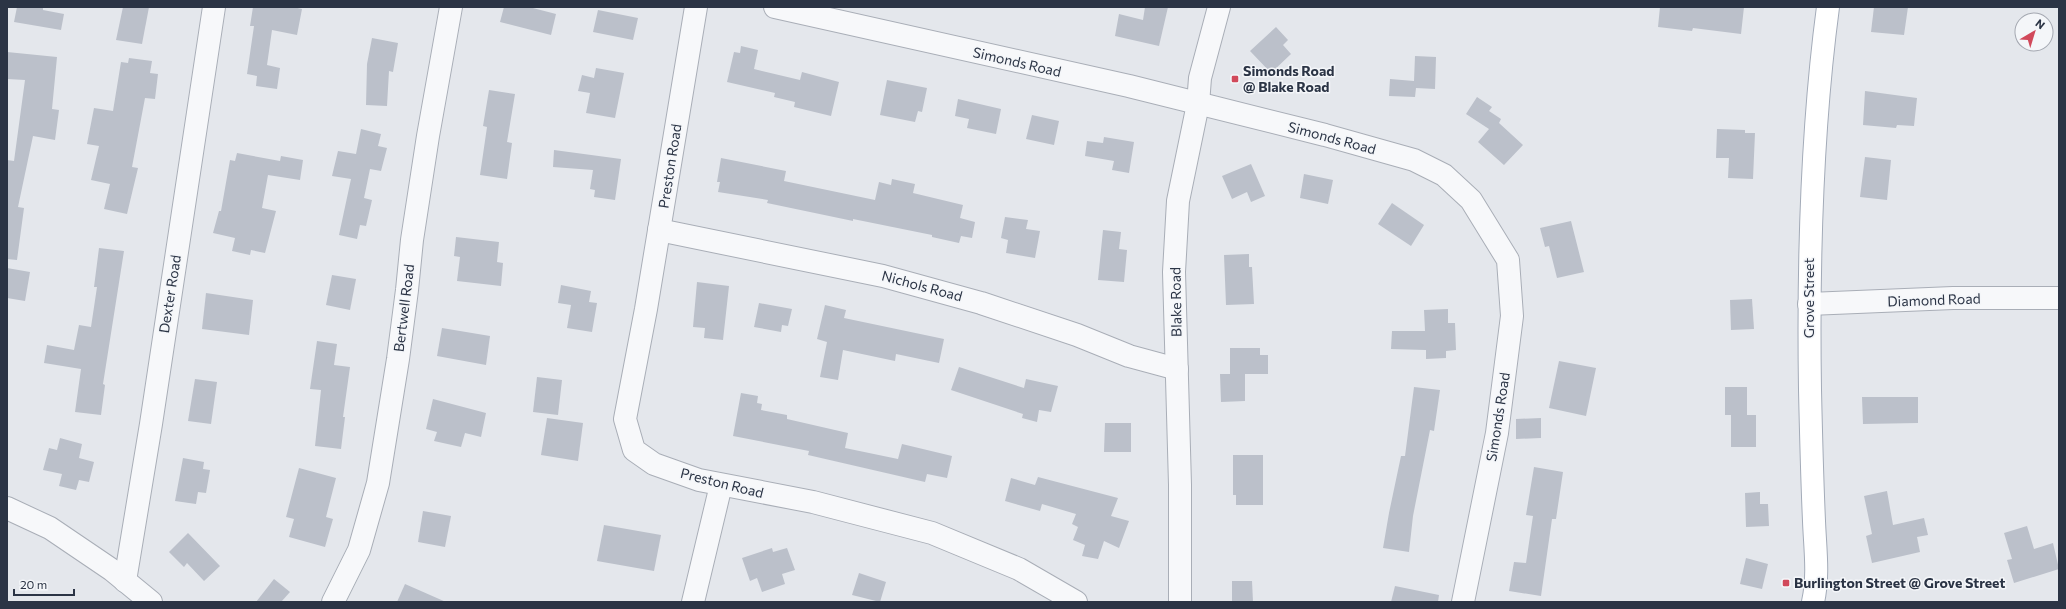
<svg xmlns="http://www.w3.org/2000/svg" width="2066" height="609" viewBox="0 0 2066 609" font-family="Commissioner,sans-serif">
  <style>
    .building { fill: #bbc0ca }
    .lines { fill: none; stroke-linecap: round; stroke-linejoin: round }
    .minor-casing { stroke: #a9aeb7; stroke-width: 24 }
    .major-casing { stroke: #a3abb8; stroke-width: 24 }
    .minor { stroke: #f7f8fa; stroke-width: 22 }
    .major { stroke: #fff; stroke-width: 22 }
    .poi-dot { fill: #d1495b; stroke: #f4f6f9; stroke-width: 1.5 }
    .labels { text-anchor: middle; stroke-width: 3; stroke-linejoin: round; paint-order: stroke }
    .street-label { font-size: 14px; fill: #2b3445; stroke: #f4f6f9 }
    .poi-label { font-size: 14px; font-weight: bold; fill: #2b3445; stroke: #f4f6f9; text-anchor: start }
  </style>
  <rect width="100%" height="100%" fill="#e4e7ec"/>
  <g class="building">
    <polygon points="17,7 43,7 43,10 64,14 61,30 14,22"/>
    <polygon points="123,7 149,7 142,44 116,40"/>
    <polygon points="253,7 293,7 302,9 297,35 272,30 267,65 280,68 277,89 256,86 257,76 247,74 254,26 250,26"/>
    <polygon points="504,7 529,7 556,14 551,35 500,22"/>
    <polygon points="1145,7 1168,7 1159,46 1115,36 1119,14 1143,20"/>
    <polygon points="1660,7 1744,7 1741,34 1693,28 1692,31 1658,27"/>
    <polygon points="1874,7 1908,7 1904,35 1871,32"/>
    <polygon points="598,10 638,18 633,40 593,32"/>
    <polygon points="1276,27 1288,40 1283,45 1291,54 1271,73 1250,51"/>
    <polygon points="372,38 398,43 393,72 389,71 387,106 366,105 367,64"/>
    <polygon points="741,46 758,50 754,69 800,80 802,72 839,82 831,116 794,107 795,102 774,97 775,93 727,82 734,52 740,53"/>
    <polygon points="7,52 57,57 52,109 59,110 55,140 33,136 18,207 24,208 17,260 7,259 7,160 14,161 25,80 7,79"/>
    <polygon points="1415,56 1436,57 1435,89 1416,88 1415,97 1389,96 1390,79 1414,81"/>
    <polygon points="129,58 152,61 150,73 158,74 155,99 145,98 132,167 138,168 127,214 104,209 110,184 91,180 99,146 87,144 94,108 113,111 121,62 128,63"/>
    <polygon points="596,68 624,73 615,118 586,113 590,93 578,91 582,75 594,78"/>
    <polygon points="887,80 927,88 922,112 918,111 915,122 880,115"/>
    <polygon points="489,90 515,94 507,142 512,143 507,179 480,175 487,127 483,126"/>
    <polygon points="1865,91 1917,98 1914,126 1897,125 1896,128 1863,125"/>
    <polygon points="1477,97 1492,107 1489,111 1501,119 1499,123 1523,145 1504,165 1478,142 1489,129 1466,114"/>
    <polygon points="958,99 1001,109 996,134 967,128 969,119 955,116"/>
    <polygon points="1032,115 1059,121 1054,145 1026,139"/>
    <polygon points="361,129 381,134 378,146 387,148 381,171 370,169 364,198 372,200 366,226 360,225 357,239 339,235 351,179 332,176 338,151 356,154"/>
    <polygon points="1717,129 1745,130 1745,133 1755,133 1753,179 1728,178 1729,158 1716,158"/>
    <polygon points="1104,137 1134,142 1129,173 1112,170 1114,161 1085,156 1087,141 1103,143"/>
    <polygon points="554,150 621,159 615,200 594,197 595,190 590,189 593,170 553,167"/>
    <polygon points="237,153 280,161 281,156 303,160 300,180 268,175 262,208 276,211 265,253 251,250 250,255 232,251 235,238 213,233 219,211 221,211 230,160 235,161"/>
    <polygon points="1865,157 1891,160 1887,200 1860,197"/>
    <polygon points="721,158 786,171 784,181 875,200 879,182 891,185 892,179 915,184 913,193 963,205 960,218 975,222 972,238 961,236 959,243 932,237 932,235 853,219 853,221 767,203 768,200 718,192 720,182 717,182"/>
    <polygon points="1251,164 1265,196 1251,202 1247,192 1232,199 1222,176"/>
    <polygon points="1304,174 1333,180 1328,204 1300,198"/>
    <polygon points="1392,203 1424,225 1411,246 1378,224"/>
    <polygon points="1005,217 1028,220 1026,229 1040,231 1035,258 1006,253 1008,240 1001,238"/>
    <polygon points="1571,221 1584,272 1557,278 1549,246 1545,247 1540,228"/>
    <polygon points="1103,230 1121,232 1119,249 1127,250 1124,282 1098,280"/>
    <polygon points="456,237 499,242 497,262 503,263 501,286 457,281 460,257 454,256"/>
    <polygon points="99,248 124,251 103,384 105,385 101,415 75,412 81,369 44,363 47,345 74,350 79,325 91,327 97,287 94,287"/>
    <polygon points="1249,254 1249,267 1252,267 1254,304 1226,305 1224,255"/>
    <polygon points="7,268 30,272 25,301 7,298"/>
    <polygon points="332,275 356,279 350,310 326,305"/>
    <polygon points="697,282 729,286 723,340 704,338 705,328 693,327"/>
    <polygon points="561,285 591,291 589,302 597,303 592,332 567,328 571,305 558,303"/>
    <polygon points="206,293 253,300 249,335 202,329"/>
    <polygon points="1752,299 1754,329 1731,330 1730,300"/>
    <polygon points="759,303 792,309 788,326 782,325 781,332 754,327"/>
    <polygon points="825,305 846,310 844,318 944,339 939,363 896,354 895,361 843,350 838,380 820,377 827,342 817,339"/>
    <polygon points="1448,309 1448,323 1455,323 1456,350 1446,351 1446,358 1426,359 1426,350 1391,349 1392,331 1425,331 1424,310"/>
    <polygon points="442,328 490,336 486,365 437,356"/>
    <polygon points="317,341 337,344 334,365 350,367 343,417 345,417 341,449 315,446 321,390 310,389"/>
    <polygon points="1230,348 1260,348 1260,355 1268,355 1268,374 1245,374 1245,401 1221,402 1220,374 1230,374"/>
    <polygon points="1559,361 1596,368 1586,416 1549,408"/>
    <polygon points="959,367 1024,388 1026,379 1058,386 1051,412 1039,410 1037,422 1022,418 1023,414 951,390"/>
    <polygon points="537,377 562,380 558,415 533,412"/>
    <polygon points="195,379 217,382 211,424 188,421"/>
    <polygon points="1414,387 1440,390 1434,431 1430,430 1413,516 1409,552 1383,548 1389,513 1401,456 1405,456"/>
    <polygon points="1725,387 1747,387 1747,415 1756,415 1756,447 1731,447 1731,415 1725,415"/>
    <polygon points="741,393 758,396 757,403 762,404 761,410 787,415 787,419 848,433 845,448 898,459 902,444 952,456 947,478 927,474 925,482 808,455 809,451 733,436"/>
    <polygon points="1862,397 1918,397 1918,423 1863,424"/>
    <polygon points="433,399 486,413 481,437 465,433 461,447 434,441 437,432 426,429"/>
    <polygon points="547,418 583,423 578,461 541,455"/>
    <polygon points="1541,418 1541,438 1516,439 1516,419"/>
    <polygon points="1105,423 1131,423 1131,452 1104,452"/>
    <polygon points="60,438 82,444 79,458 94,462 89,482 79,480 76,490 59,486 62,474 43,470 49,448 57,450"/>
    <polygon points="1233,455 1263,455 1263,505 1236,505 1236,495 1233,495"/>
    <polygon points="183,458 204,462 203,469 210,470 206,493 198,492 196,504 175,501"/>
    <polygon points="1534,467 1563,472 1556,519 1552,519 1541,596 1509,591 1514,562 1526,563 1533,516 1526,515"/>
    <polygon points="299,468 336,478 326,517 333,519 325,547 289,537 294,519 286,517"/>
    <polygon points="1038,477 1118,498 1111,516 1129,521 1119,548 1104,541 1098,559 1082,556 1085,545 1073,540 1078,527 1072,524 1076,514 1042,504 1040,511 1005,501 1011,478 1035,485"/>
    <polygon points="1887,491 1893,525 1924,518 1928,535 1917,537 1920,552 1872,563 1866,536 1872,534 1864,496"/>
    <polygon points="1760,492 1760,504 1768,504 1769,526 1746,527 1745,493"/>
    <polygon points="423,511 451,516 445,547 418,542"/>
    <polygon points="604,525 661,535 654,571 597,561"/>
    <polygon points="2027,526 2034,549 2053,543 2059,569 2014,583 2007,560 2012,559 2004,533"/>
    <polygon points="188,533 220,566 204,581 187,563 184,567 169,552"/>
    <polygon points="772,548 773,552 787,548 795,570 782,574 785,584 762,592 757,578 750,581 742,558"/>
    <polygon points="1746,558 1768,564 1762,589 1740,584"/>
    <polygon points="859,573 886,582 880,602 852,595"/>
    <polygon points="274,579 290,592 281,602 256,602"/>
    <polygon points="1232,581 1252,581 1253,602 1232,602"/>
    <polygon points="405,584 446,602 397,602"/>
    <polygon points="1395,586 1439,595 1438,602 1391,602"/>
  </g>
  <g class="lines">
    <g class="minor-casing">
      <g id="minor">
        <polyline points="696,7 646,309 625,419 634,450 654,464 699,480 813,502 932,533 1019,569 1076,602"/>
        <polyline points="775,7 1129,86 1325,135 1414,160 1444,175 1471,200 1508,260 1512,316 1497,433 1463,602"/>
        <polyline points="659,230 883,276 981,303 1077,335 1129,356 1177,369"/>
        <polyline points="1809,304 1953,298 2059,298"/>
        <polyline points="7,508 50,528 112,570 151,602"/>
        <polyline points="125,581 151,424 214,7"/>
        <polyline points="333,602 359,550 378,483 398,359 407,290 412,240 428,136 451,7"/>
        <polyline points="693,602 721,485"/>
        <polyline points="1180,602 1180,485 1174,272 1178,201 1198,104 1200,78 1219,7"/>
      </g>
    </g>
    <g class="major-casing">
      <path id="major" d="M 1813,602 C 1819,575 1815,548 1814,521 C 1812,477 1811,434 1810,390 C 1808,262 1811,134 1828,7"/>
    </g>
    <use href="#minor" class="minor"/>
    <use href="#major" class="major"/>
  </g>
  <g class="poi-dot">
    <rect x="1231" y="75" width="8" height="8" rx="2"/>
    <rect x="1782" y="579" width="8" height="8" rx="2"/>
  </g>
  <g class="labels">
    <g class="street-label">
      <text transform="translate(1017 62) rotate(13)" y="5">Simonds Road</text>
      <text transform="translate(1332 138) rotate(15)" y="5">Simonds Road</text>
      <text transform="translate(670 166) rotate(-81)" y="5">Preston Road</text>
      <text transform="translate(922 286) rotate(15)" y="5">Nichols Road</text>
      <text transform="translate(170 294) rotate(-81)" y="5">Dexter Road</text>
      <text transform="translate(1809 298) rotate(-90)" y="5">Grove Street</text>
      <text transform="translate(1934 300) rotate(-2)" y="5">Diamond Road</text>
      <text transform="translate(1176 302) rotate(-91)" y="5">Blake Road</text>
      <text transform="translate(404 308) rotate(-83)" y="5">Bertwell Road</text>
      <text transform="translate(1498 417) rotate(-81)" y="5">Simonds Road</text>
      <text transform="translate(722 483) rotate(14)" y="5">Preston Road</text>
    </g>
    <g class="poi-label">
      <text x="1243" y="76">Simonds Road<tspan x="1243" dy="16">@ Blake Road</tspan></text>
      <text x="1794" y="588">Burlington Street @ Grove Street</text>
    </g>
  </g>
  <rect width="2066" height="609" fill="none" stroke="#2b3445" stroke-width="16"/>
  <g transform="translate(2034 32) rotate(38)"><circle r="19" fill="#f4f6f9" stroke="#a4a8b1"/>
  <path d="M0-3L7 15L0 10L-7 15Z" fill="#d1495b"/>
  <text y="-6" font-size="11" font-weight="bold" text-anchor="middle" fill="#2b3445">N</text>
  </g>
  <path d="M14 589v6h60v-6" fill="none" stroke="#2b3445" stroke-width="2"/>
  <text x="20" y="589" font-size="12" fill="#2b3445" stroke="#f4f6f9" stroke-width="3" paint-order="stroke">20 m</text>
</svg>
